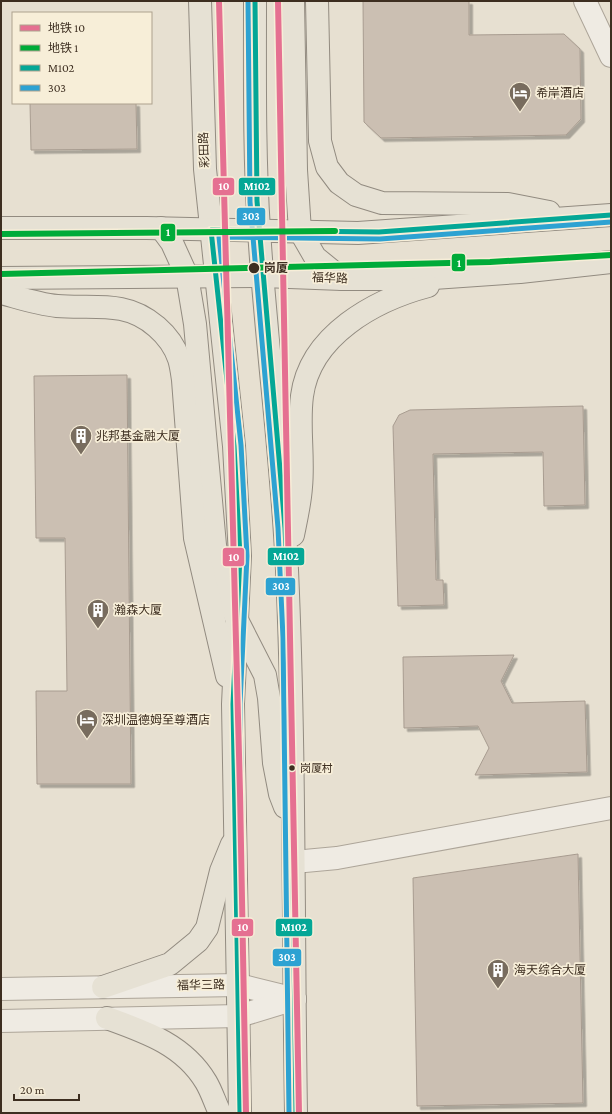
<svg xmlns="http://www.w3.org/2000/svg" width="612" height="1114" viewBox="0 0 612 1114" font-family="'Crimson Pro','Noto Sans SC',serif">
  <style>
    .building { fill: #cbbfb2; stroke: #a89c90; filter: url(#shadow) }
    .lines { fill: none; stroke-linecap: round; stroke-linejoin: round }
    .minor-casing { stroke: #ada599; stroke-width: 24 }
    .major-casing { stroke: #928b80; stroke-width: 24 }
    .minor { stroke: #efebe3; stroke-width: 22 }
    .major { stroke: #e6e1d4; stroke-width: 22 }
    .bus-1-casing { stroke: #f7eed8; stroke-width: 8 }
    .bus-2-casing { stroke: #f7eed8; stroke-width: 8 }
    .bus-1 { stroke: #04a796; stroke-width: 5 }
    .bus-2 { stroke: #2da2d2; stroke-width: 5 }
    .metro-1-casing { stroke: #f7eed8; stroke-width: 9 }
    .metro-2-casing { stroke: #f7eed8; stroke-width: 9 }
    .metro-1 { stroke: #e57091; stroke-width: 6 }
    .metro-2 { stroke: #00ab39; stroke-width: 6 }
    .stop-dot { fill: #3d2e20; stroke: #f7eed8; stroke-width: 1.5 }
    .labels { text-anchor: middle; stroke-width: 3.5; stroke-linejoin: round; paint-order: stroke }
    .bus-label { font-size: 11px; fill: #3d2e20; stroke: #f7eed8; text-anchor: start }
    .poi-label { font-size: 12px; fill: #3d2e20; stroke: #f7eed8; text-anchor: start }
    .street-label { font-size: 12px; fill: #3d2e20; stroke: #f7eed8 }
    .stop-label { font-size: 12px; font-weight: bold; fill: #3d2e20; stroke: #f7eed8; text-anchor: start }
    .line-badge { stroke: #f7eed8; stroke-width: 1.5 }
    .badge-label { font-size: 11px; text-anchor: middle; font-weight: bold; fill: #fff }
  </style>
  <defs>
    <filter id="shadow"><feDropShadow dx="3.5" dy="3.5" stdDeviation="0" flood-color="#0004"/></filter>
  </defs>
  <rect width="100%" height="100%" fill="#e7e0d1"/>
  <g class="building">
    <polygon points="363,1 469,1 469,35 564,34 580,49 581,119 566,135 381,138 364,122"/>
    <polygon points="30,103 136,103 137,149 31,150"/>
    <polygon points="127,375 131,784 37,784 36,691 67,691 65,538 36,538 34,376"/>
    <polygon points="583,406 585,505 544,506 543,452 433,454 436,580 443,580 444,605 398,606 393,426 399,415 410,410"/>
    <polygon points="514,655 501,681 512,703 585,701 587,772 475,775 489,748 478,726 404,728 403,657"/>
    <polygon points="578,854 583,1103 417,1106 413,878"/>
  </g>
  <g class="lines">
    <g class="minor-casing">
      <g id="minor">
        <polyline points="585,1 611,56"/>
        <polyline points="294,862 337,858 611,808"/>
        <polyline points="1,989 239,985 295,999"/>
        <polyline points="1,1021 239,1016 295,999"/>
      </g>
    </g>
    <g class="major-casing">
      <g id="major">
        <polyline points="200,1 205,169 234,446 240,556 233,704 240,1113"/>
        <path d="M 255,1 C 255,77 254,154 259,230 C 266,344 282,457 287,570 C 295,751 293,932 296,1113"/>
        <polyline points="293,1 296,170 300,231 315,257 342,279"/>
        <polyline points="317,1 320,141 327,167 339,183 356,195 382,203 508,204 549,212"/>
        <polyline points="1,228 147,228 358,233 611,215"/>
        <polyline points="161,228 172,243 187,276 195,324 215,545 223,586 237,620 265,675 269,698 274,763 280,794 285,807"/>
        <polyline points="1,278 263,276 342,279 419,279 520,272 611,262"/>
        <path d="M 1,293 C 20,298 38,304 57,306 C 79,308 100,305 121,309 C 147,314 171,335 179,359 C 181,365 182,373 183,380 L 195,538 L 227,676"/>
        <path d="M 293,535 C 296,520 300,503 301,487 C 304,457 298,426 302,396 C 310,335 375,300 428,286"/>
        <polyline points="103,987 170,964 198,941 207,928 221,871 232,844"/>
        <path d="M 107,1018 C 146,1032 184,1045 206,1082 C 212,1092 215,1103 220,1113"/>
      </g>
    </g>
    <use href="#minor" class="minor"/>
    <use href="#major" class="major"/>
    <g class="bus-1-casing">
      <g id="bus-1">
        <polyline points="255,1 257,201 285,528 290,638 296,1113"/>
        <polyline points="240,1113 233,704 240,556 234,446 211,230 379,232 611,215"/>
      </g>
    </g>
    <g class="bus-2-casing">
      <g id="bus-2">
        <polyline points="248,1 250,202 278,528 283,638 289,1113"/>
        <polyline points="247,1113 240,704 247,556 241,445 219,237 380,239 611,222"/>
      </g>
    </g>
    <use href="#bus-1" class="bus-1"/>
    <use href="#bus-2" class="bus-2"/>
    <g class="metro-1-casing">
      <g id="metro-1">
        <polyline points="219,1 240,792 246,1113"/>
        <polyline points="278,1 299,1113"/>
      </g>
    </g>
    <g class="metro-2-casing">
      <g id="metro-2">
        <polyline points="1,234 335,231"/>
        <polyline points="1,274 490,262 611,255"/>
      </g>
    </g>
    <use href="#metro-1" class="metro-1"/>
    <use href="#metro-2" class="metro-2"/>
  </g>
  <defs>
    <g id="hotel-pin" transform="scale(1.15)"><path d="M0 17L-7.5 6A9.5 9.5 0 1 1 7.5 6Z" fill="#786c5e" stroke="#f7eed8"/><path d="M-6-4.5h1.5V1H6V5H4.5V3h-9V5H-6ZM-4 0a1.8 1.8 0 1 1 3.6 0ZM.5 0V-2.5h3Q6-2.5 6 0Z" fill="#fff"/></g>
    <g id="building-pin" transform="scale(1.15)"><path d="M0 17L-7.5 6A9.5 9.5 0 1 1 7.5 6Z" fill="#786c5e" stroke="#f7eed8"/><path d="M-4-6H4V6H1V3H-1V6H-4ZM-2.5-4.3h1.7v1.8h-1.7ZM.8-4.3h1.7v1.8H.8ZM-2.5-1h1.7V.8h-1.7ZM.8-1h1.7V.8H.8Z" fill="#fff"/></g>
  </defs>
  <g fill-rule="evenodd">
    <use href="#hotel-pin" x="520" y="93"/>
    <use href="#building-pin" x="81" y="436"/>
    <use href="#building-pin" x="98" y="610"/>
    <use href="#hotel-pin" x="87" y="720"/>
    <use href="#building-pin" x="498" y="970"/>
  </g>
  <g class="stop-dot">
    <circle cx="254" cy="268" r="6"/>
    <circle cx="292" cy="768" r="3.5"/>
  </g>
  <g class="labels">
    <g class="bus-label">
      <text x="300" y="772">岗厦村</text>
    </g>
    <g class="poi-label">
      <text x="536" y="97">希岸酒店</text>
      <text x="96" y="440">兆邦基金融大厦</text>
      <text x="114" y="614">瀚森大厦</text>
      <text x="102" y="724">深圳温德姆至尊酒店</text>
      <text x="514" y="974">海天综合大厦</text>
    </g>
    <g class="street-label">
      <text transform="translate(204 150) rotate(-92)" y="4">彩田路</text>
      <text transform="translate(330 278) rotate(2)" y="4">福华路</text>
      <text transform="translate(201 985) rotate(-1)" y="4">福华三路</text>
    </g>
    <g class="stop-label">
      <text x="264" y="272">岗厦</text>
    </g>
  </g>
  <g class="line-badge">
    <rect x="212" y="177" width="23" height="19" rx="4" fill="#e57091"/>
    <rect x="238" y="177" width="38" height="19" rx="4" fill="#04a796"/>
    <rect x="236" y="207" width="30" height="19" rx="4" fill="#2da2d2"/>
    <rect x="160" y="223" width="16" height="19" rx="4" fill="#00ab39"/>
    <rect x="451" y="253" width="15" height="19" rx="4" fill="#00ab39"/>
    <rect x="267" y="547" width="38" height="19" rx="4" fill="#04a796"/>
    <rect x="222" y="547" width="23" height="20" rx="4" fill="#e57091"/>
    <rect x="265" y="577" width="31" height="19" rx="4" fill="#2da2d2"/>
    <rect x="275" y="918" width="38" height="19" rx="4" fill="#04a796"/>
    <rect x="231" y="918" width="23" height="19" rx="4" fill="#e57091"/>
    <rect x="272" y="948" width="30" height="19" rx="4" fill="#2da2d2"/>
  </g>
  <g class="badge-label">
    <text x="224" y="190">10</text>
    <text x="257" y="190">M102</text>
    <text x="251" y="220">303</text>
    <text x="168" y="236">1</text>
    <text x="459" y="267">1</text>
    <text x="286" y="560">M102</text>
    <text x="234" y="561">10</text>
    <text x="281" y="590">303</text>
    <text x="294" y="931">M102</text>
    <text x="243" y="931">10</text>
    <text x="287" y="961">303</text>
  </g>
  <rect width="612" height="1114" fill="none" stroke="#3d2e20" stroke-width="4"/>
  <rect x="12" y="12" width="140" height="92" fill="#f7eed8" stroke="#ada18e"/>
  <rect x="20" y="25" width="20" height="6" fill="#e57091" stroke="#ada18e"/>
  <text x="48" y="32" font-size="12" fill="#3d2e20">地铁 10</text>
  <rect x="20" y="45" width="20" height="6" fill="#00ab39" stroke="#ada18e"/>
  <text x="48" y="52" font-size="12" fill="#3d2e20">地铁 1</text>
  <rect x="20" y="65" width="20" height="6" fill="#04a796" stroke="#ada18e"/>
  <text x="48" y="72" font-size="12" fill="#3d2e20">M102</text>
  <rect x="20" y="85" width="20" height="6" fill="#2da2d2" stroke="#ada18e"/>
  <text x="48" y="92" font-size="12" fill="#3d2e20">303</text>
  <path d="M14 1094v6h65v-6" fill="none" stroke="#3d2e20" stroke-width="2"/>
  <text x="20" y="1094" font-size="12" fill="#3d2e20" stroke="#f7eed8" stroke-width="3" paint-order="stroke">20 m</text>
</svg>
